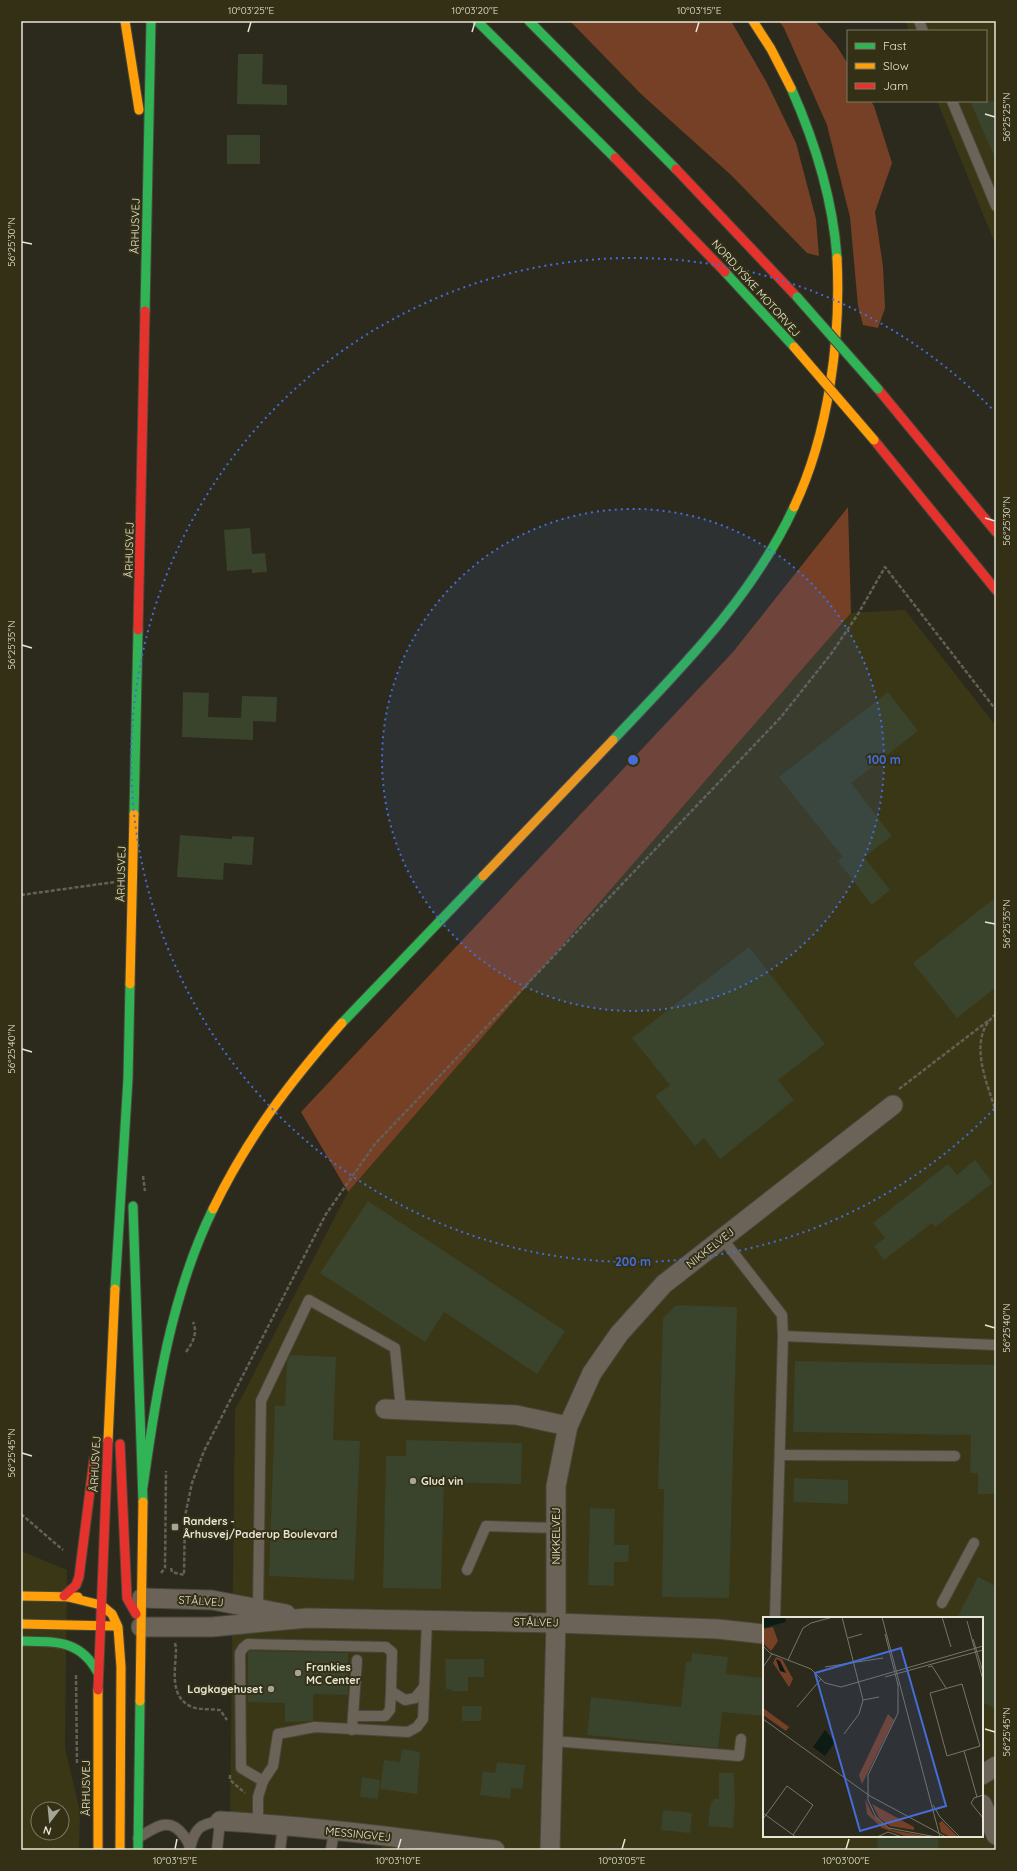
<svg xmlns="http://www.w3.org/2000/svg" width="1017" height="1871" viewBox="0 0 1017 1871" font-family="Quicksand,sans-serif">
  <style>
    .built { fill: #3a3716; fill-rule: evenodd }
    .green { fill: #764026 }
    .building { fill: #3a432c }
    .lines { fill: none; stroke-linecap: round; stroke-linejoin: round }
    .lane-casing { stroke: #48473b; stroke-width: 12 }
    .street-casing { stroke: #48473b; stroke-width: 21 }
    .fast-casing { stroke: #48473b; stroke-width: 11 }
    .slow-casing { stroke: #48473b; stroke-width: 11 }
    .jam-casing { stroke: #48473b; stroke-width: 11 }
    .path { stroke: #646055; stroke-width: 2.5; stroke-dasharray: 4 2; stroke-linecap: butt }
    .lane { stroke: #6b6358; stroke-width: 10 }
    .street { stroke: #6b6358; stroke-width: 19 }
    .fast { stroke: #30b455; stroke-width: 9 }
    .slow { stroke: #ff9f0a; stroke-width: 9 }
    .jam { stroke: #e5322d; stroke-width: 9 }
    .fast-bridge-casing { stroke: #48473b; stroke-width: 11; stroke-linecap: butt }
    .slow-bridge-casing { stroke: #48473b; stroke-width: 11; stroke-linecap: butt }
    .fast-bridge { stroke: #30b455; stroke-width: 9 }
    .slow-bridge { stroke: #ff9f0a; stroke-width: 9 }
    .ticks { fill: none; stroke: #e7e6d6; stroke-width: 1.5 }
    .ring { fill: none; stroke: #456cd8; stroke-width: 2; stroke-dasharray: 2 4 }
    .poi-dot { fill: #a6a495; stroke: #333015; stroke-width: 1.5 }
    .labels { text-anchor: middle; stroke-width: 4; stroke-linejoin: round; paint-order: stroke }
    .street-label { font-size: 11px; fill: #e7e6d6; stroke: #333015 }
    .poi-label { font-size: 11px; font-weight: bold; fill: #e7e6d6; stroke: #333015; text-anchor: start }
    .inset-road { fill: none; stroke: #777566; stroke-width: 1 }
    .view { fill: #456cd8; fill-opacity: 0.15; stroke: #456cd8; stroke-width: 2 }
    .inset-edge { fill: none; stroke: #e7e6d6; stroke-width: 2 }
    .centre { fill: #456cd8; stroke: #333015; stroke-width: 2 }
    .ring-label { font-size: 12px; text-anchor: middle; font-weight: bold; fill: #456cd8; stroke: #333015; stroke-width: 4; stroke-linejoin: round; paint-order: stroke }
    .neatline { fill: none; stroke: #e7e6d6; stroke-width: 1.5 }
    .ticks-label { font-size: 10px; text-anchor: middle; fill: #e7e6d6 }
  </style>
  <rect width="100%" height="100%" fill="#2c2a1c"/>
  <g class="built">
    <polygon points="905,21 996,21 996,246 937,101 986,101 986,31 909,31"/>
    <path d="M 905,610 L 996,726 L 996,1850 L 381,1850 L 381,1840 L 230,1821 L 235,1410 L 348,1192 L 851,613 ZM 764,1618 L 982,1618 L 982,1836 L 764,1836 Z"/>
    <path d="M 21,1551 L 67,1570 L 65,1748 L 80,1812 L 79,1850 L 21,1850 ZM 38,1809 L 62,1809 L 62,1833 L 38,1833 Z"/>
  </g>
  <g class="green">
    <polygon points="570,21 731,21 767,83 796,143 816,219 819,256 807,253 731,175 641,94"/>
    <polygon points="779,21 815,21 836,45 848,64 848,101 871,101 874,106 892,163 875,212 883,267 885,308 878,328 863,325 858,306 850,217 827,125 784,28"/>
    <polygon points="848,507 851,613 348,1192 301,1112 733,652"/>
  </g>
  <g class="building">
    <polygon points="238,54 263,54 262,84 287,85 287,105 237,104"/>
    <polygon points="970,101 996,101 996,160"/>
    <rect x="227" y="135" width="33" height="29"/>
    <polygon points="250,528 252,554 265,553 267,572 252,573 252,569 227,571 224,530"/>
    <polygon points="183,692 209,693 208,717 241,718 242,696 277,697 276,722 253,721 253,740 182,737"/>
    <polygon points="888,692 918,731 851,783 892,836 864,857 890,890 872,905 838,861 843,857 779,777"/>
    <polygon points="180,835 232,839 232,836 254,837 252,865 224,863 223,880 177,877"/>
    <polygon points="996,897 996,987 957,1018 913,963"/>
    <polygon points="749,947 825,1044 778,1080 794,1100 720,1159 704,1138 695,1146 655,1096 670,1085 632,1038"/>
    <polygon points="975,1160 993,1183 935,1227 932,1223 884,1260 874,1246 885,1238 873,1223 948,1164 957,1175"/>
    <polygon points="368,1201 565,1331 537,1374 444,1312 425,1342 320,1273"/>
    <polygon points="676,1305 737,1307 729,1598 662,1597 664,1489 658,1489 663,1318"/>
    <polygon points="290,1355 336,1357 333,1440 360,1441 354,1580 269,1576 275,1406 285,1406 287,1362"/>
    <polygon points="795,1361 996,1365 996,1494 978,1494 978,1473 970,1473 971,1435 793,1432"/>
    <polygon points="406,1440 522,1443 521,1484 444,1482 441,1589 383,1588 386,1456 406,1456"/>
    <polygon points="794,1478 848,1480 848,1504 793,1502"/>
    <polygon points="590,1508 615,1509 614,1545 629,1545 628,1562 614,1562 614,1586 588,1585"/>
    <polygon points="978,1577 996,1586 996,1709 982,1702 982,1618 957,1618"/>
    <polygon points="250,1651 348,1653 348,1695 313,1694 313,1721 285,1722 285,1703 248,1702 248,1652"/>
    <polygon points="692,1653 728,1657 726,1674 764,1678 764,1716 722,1712 718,1748 587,1735 591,1697 681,1707 686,1662 691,1662"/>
    <polygon points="445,1659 484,1659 484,1677 468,1677 468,1691 452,1691 451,1689 446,1689"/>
    <polygon points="462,1706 482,1706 481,1721 462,1721"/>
    <polygon points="402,1749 420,1752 417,1794 380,1789 384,1760 400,1762"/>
    <polygon points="497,1762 525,1765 522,1789 511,1788 510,1799 480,1795 483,1771 495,1773"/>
    <polygon points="719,1773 734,1773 735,1804 733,1828 708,1826 711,1801 713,1802 713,1799 719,1799"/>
    <polygon points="362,1777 380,1780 378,1799 360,1797"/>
    <polygon points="663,1810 692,1813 690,1833 661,1830"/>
    <polygon points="878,1836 939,1836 938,1850 877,1850"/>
  </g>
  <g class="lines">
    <g class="lane-casing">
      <g id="lane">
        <polyline points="919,21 923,31"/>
        <polyline points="952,101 996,206"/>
        <polyline points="722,1238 782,1315 783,1336 775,1618"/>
        <polyline points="783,1336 996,1345"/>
        <polyline points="780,1455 955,1456"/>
        <polyline points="467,1570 486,1526 556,1528"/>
        <polyline points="942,1603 974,1543"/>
        <polyline points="258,1609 261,1401 309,1300 395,1348 401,1410"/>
        <polyline points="353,1716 385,1716 390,1710 391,1691"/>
        <polyline points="352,1730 357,1660"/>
        <polyline points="553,1741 739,1756 741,1739"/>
        <polyline points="263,1781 241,1768 240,1653 243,1648 248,1644 386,1647 392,1652 391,1691 405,1700 415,1698 424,1687"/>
        <polyline points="258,1823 258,1797 263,1781 273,1766 278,1734 315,1727 408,1732 417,1727 423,1719 427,1620"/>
        <path d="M 138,1838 C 154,1828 169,1815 184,1836 C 187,1840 190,1845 190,1850"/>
        <path d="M 190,1848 C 195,1828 200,1824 220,1821 L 217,1850"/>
        <polyline points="280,1850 283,1826"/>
        <polyline points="331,1850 334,1831"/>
      </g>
    </g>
    <g class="street-casing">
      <g id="street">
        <polyline points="385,1409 516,1415 568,1426"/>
        <polyline points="142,1598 212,1600 286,1614"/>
        <polyline points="141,1627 212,1627 307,1618 556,1623 718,1629 764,1634"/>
        <polyline points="982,1775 996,1766"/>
        <polyline points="982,1804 996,1835"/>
        <path d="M 220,1821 C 312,1826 404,1838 495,1850"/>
        <polyline points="550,1850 556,1623 556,1486 568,1426 592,1373 619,1334 664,1284 893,1105"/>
      </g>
    </g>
    <g class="fast-casing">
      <g id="fast">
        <polyline points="477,21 615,158"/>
        <polyline points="529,21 676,169"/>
        <path d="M 791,88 C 815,142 833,199 837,258"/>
        <polyline points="725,272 794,347"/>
        <polyline points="145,311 151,21"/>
        <path d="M 613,740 C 681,668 752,598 794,507"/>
        <polyline points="134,814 138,630"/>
        <polyline points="342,1023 483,876"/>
        <polyline points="133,1206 143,1502"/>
        <polyline points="115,1289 128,1079 130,984"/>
        <path d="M 143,1487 C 156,1393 171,1295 213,1209"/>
        <path d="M 21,1641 C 55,1642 80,1639 98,1673"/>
        <polyline points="138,1850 140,1701"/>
      </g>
    </g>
    <g class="slow-casing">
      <g id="slow">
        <polyline points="125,21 139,110"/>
        <polyline points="753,21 771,49 791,88"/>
        <path d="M 794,507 C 829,433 841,338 837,258"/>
        <polyline points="483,876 613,740"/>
        <polyline points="130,984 134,814"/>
        <path d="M 213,1209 C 248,1137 289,1083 342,1023"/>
        <polyline points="108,1441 115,1289"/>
        <polyline points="21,1596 78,1597"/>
        <polyline points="64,1596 101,1605 112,1614 118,1627 121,1667 120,1850"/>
        <polyline points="21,1624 114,1626"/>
        <polyline points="98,1690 98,1850"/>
        <polyline points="140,1701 143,1502"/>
      </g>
    </g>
    <g class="jam-casing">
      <g id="jam">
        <polyline points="615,158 725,272"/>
        <polyline points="676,169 797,297"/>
        <polyline points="878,389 996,532"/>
        <polyline points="874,440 996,590"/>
        <polyline points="138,630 145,311"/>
        <polyline points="120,1444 127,1598 136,1614"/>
        <polyline points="64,1596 76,1585 79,1577 94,1459"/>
        <polyline points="98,1690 108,1441"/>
      </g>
    </g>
    <g class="path">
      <polyline points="21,895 115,882"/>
      <path d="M 996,1014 C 966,1038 987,1082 996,1112"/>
      <polyline points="899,1089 988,1021"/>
      <polyline points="143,1176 145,1191"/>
      <path d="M 186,1352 C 193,1342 198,1333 193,1322"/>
      <polyline points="21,1514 63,1550"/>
      <polyline points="171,1568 172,1572 184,1575 185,1516 192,1483 204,1451 326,1214 375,1144 781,717 831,654 858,614 885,567 996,710"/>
      <polyline points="161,1573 165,1568 166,1471"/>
      <path d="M 175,1643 L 176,1648 C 176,1668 168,1697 192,1707 C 200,1710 212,1709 220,1710 L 227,1720"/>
      <polyline points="76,1675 77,1764"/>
      <polyline points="230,1775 230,1780 245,1793"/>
    </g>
    <use href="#lane" class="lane"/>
    <use href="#street" class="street"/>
    <use href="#fast" class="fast"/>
    <use href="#slow" class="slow"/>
    <use href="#jam" class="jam"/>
    <g class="fast-bridge-casing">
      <polyline id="fast-bridge" points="797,297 878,389"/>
    </g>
    <g class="slow-bridge-casing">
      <polyline id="slow-bridge" points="794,347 874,440"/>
    </g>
    <use href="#fast-bridge" class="fast-bridge"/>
    <use href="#slow-bridge" class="slow-bridge"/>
  </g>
  <path class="ticks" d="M 248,32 L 251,22M 472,32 L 475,22M 696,32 L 699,22M 985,114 L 995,117M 22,242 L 32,244M 985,518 L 995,521M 22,645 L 32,648M 985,922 L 995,924M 22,1049 L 32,1052M 985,1325 L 995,1328M 22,1453 L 32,1456M 985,1729 L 995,1732M 175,1849 L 177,1839M 398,1849 L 401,1839M 622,1849 L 625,1839M 846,1849 L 849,1839"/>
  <circle cx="633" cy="760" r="251" fill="#456cd8" fill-opacity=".12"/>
  <g class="ring">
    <circle cx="633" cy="760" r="251"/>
    <path d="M994 1109A502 502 0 1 1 994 411"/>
  </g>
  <g class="poi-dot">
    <circle cx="413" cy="1481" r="4"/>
    <rect x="171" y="1523" width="8" height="8" rx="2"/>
    <circle cx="298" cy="1673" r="4"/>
    <circle cx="271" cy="1689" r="4"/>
  </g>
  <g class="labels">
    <g class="street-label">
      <text transform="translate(135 226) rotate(-89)" y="4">ÅRHUSVEJ</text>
      <text transform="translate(756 288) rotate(48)" y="4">NORDJYSKE MOTORVEJ</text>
      <text transform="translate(129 550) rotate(-89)" y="4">ÅRHUSVEJ</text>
      <text transform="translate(121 874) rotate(-89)" y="4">ÅRHUSVEJ</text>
      <text transform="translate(710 1248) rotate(-38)" y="4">NIKKELVEJ</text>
      <text transform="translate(95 1464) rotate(-87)" y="4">ÅRHUSVEJ</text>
      <text transform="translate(556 1536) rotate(-90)" y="4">NIKKELVEJ</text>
      <text transform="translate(201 1601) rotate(4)" y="4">STÅLVEJ</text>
      <text transform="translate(536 1622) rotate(1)" y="4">STÅLVEJ</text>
      <text transform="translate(86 1788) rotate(-90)" y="4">ÅRHUSVEJ</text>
      <text transform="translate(358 1834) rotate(6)" y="4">MESSINGVEJ</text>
    </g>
    <g class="poi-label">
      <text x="421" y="1485">Glud vin</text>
      <text x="183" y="1525">Randers -<tspan x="183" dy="13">Århusvej/Paderup Boulevard</tspan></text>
      <text x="306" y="1671">Frankies<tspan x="306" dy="13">MC Center</tspan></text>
      <text x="263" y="1693" text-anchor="end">Lagkagehuset</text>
    </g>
  </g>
  <g transform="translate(763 1617)">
    <rect width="220" height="220" fill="#2c2a1c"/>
    <path d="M 10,10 L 15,24 L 8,34 L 0,26 L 0,12 ZM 13,40 L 19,42 L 30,62 L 26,70 L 10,46 ZM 0,91 L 26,110 L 23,114 L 0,98 ZM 125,97 L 131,103 L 99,167 L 96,158 ZM 102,182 L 110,198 L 129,213 L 168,220 L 145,220 L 119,211 L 104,197 ZM 109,187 L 151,210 L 151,213 L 127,209 L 116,201 ZM 179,204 L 195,220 L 187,220 L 178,215 L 176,206 Z" fill="#764026"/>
    <path d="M 0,0 L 22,0 L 23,5 L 0,11 ZM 13,42 L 17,44 L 23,56 L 17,54 ZM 62,113 L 72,125 L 62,139 L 50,130 Z" fill="#0d1b15"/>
    <path class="inset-road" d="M 79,0 L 100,83 L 96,97 L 81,117M 119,0 L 177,220M 179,0 L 188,30M 204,4 L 220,63M 122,17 L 135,68M 85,21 L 99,17M 210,22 L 220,55M 0,29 L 7,36 L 48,52 L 62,66 L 78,70 L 220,29M 25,43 L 40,11 L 48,6 L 70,0M 0,50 L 9,37M 62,50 L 120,41M 165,50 L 169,49 L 183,71M 122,60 L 220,33M 135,67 L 135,96 L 105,158 L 105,183 L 113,200 L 126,211 L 173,220M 199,67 L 217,129 L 184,139 L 167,76 ZM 100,83 L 116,80M 34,90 L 58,62M 0,102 L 107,179 L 183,220M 201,134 L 214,180M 220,178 L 211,181 L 208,186 L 220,201M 170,188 L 177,200M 0,196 L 33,220M 177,200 L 197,220M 0,202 L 24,169 L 50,188 L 30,218M 114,220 L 125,215 L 139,220"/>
    <path class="view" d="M 138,31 L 183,189 L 97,214 L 52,56 Z"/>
    <rect width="220" height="220" class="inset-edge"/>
  </g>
  <circle cx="633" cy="760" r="6" class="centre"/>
  <g class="ring-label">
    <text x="884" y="764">100 m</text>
    <text x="633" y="1266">200 m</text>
  </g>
  <rect width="1017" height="1871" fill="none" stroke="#333015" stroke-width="44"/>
  <rect x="847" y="30" width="140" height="72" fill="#333015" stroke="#7b7962"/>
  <rect x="855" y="43" width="20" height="6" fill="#30b455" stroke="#7b7962"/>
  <text x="883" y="50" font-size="12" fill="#e7e6d6">Fast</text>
  <rect x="855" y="63" width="20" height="6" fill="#ff9f0a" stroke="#7b7962"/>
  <text x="883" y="70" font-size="12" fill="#e7e6d6">Slow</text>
  <rect x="855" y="83" width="20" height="6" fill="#e5322d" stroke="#7b7962"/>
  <text x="883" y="90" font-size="12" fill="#e7e6d6">Jam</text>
  <g transform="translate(50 1821) rotate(196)"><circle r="19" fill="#333015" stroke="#7b7962"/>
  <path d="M0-3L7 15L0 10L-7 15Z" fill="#a6a495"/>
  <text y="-6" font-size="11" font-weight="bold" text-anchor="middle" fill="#e7e6d6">N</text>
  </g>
  <rect x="22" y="22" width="973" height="1827" class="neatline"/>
  <g class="ticks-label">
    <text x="251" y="14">10°03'25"E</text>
    <text x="475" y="14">10°03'20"E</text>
    <text x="699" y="14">10°03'15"E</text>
    <text transform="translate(1006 117) rotate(-90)" y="4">56°25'25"N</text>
    <text transform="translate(11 242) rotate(-90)" y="4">56°25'30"N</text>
    <text transform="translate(1006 521) rotate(-90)" y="4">56°25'30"N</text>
    <text transform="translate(11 645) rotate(-90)" y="4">56°25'35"N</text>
    <text transform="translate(1006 924) rotate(-90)" y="4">56°25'35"N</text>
    <text transform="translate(11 1049) rotate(-90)" y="4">56°25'40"N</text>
    <text transform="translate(1006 1328) rotate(-90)" y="4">56°25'40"N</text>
    <text transform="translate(11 1453) rotate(-90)" y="4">56°25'45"N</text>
    <text transform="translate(1006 1732) rotate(-90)" y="4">56°25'45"N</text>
    <text x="175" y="1864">10°03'15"E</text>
    <text x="398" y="1864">10°03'10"E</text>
    <text x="622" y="1864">10°03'05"E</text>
    <text x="846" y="1864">10°03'00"E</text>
  </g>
</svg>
